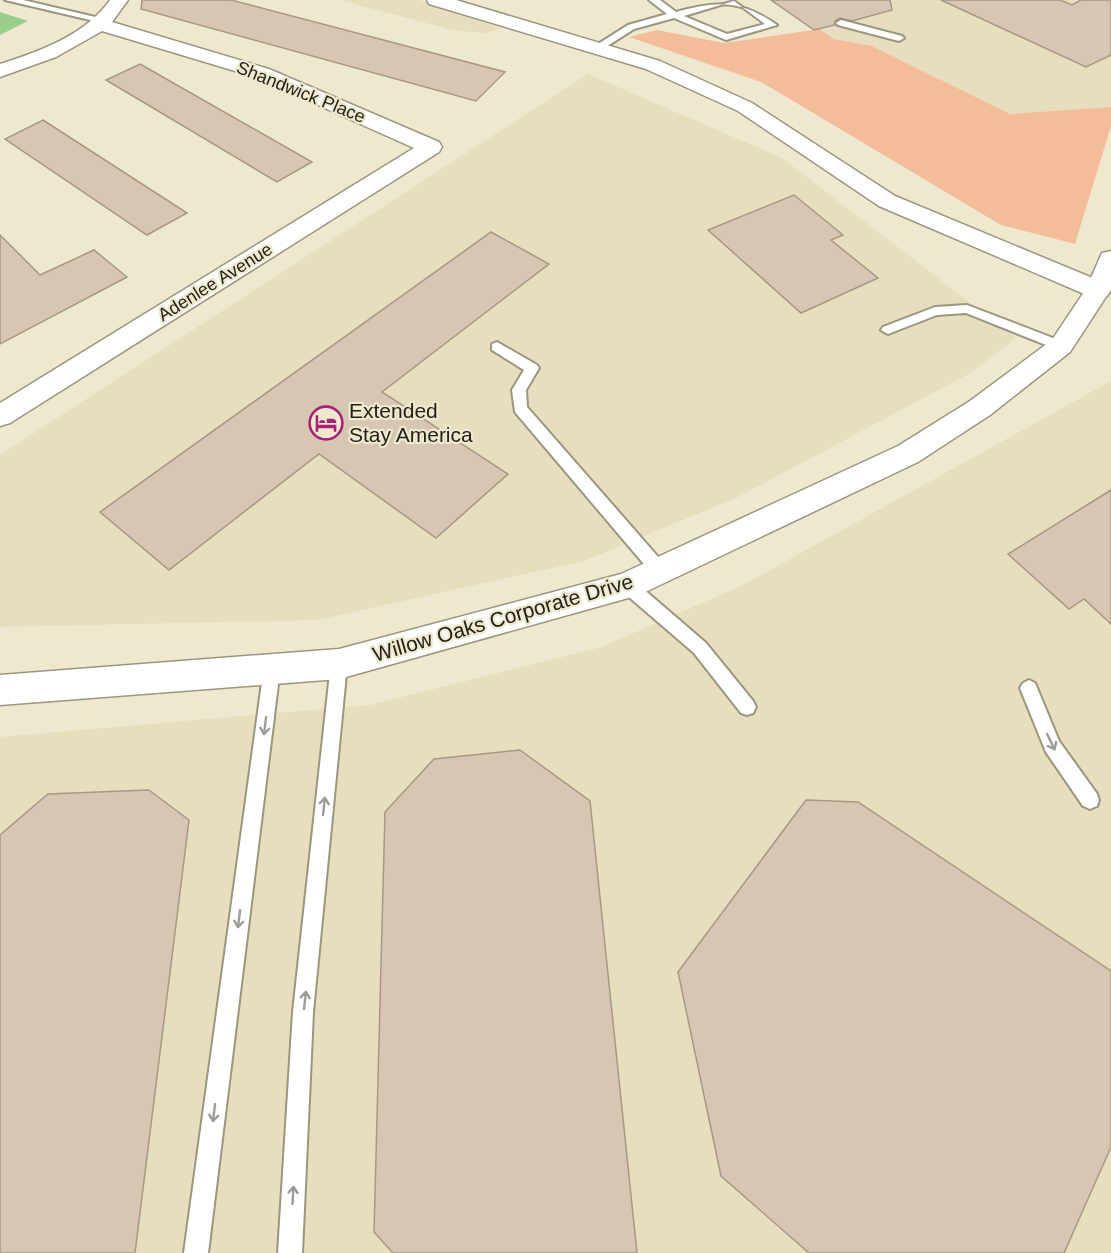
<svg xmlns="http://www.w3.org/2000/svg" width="1111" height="1253" viewBox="0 0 1111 1253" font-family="Helvetica,sans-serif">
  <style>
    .built { fill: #e6debe }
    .green { fill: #f4bd9a }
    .water { fill: #99cf8c }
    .building { fill: #d6c6b2; stroke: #a79884; stroke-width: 1.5 }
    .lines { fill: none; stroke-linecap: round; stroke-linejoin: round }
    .service-casing { stroke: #9c967f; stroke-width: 4 }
    .minor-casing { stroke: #9c967f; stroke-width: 3 }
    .tertiary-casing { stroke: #9c967f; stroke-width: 3 }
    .service { fill: #fff; fill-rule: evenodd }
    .minor { fill: #fff; fill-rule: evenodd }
    .tertiary { fill: #fff; fill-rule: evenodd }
    .oneway { stroke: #9d9c98 }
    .labels { text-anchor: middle; stroke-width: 4.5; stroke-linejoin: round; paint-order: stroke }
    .far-street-label { font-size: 18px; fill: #252319; stroke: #eee8cf }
    .poi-label { font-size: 21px; fill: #252319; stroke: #eee8cf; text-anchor: start }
    .street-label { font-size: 21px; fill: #252319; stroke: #eee8cf }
  </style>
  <rect width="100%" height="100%" fill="#eee8cf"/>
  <g class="built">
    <polygon points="339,0 419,0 499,28 489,33 457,31"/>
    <polygon points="780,0 1111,0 1111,107 1010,114 872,46 834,39"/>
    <polygon points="588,74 782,158 1016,338 972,372 738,497 584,561 317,620 0,627 0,455"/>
    <polygon points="1111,381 1111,1253 0,1253 0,737 370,705 602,647 743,585"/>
  </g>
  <polygon class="green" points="820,29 834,39 872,46 1010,114 1111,107 1111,126 1075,244 1001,225 761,82 629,37 657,30 724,43"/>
  <polygon class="water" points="0,12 28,21 0,35"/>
  <g class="building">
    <polygon points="142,0 231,0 505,72 476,101 141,9"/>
    <polygon points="771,0 890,0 892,10 852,21 840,18 835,21 835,25 814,30"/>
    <polygon points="941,0 1060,0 1072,5 1081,0 1111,0 1111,55 1086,67"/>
    <polygon points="140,64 312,162 277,182 106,80"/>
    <polygon points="43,120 187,213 147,235 5,139"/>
    <polygon points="794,195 843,235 831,240 878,278 801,313 708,230"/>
    <polygon points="491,232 549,264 382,392 508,474 436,538 319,454 169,570 100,512"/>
    <polygon points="0,235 40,275 94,250 127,277 0,344"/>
    <polygon points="1111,490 1111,624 1084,599 1069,609 1008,554"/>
    <polygon points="520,750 590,801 637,1253 393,1253 374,1232 385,812 434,759"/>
    <polygon points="149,790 189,820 135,1253 0,1253 0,835 48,794"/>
    <polygon points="806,800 858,802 1111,971 1111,1147 1064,1253 809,1253 721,1176 678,972"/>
  </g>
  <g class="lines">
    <g class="service-casing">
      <g id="service">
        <polygon points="5,0 23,0 108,20 103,23"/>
        <path d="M 649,0 L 660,0 L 676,12 C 719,0 741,0 777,25 L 726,40 L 674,18 L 634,29 L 601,50 L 595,50 L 595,46 L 628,25 L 667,14 ZM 734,1 L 765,24 L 727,34 L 684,16 Z"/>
        <polygon points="841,20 902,36 904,38 899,41 838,25 836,23"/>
        <polygon points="967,305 1066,343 1068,346 1066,349 1056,349 966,313 937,315 888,334 881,330 883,327 935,307"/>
        <polygon points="497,342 537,365 539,368 526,390 527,407 666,566 668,571 666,576 654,576 515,412 512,390 524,370 492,350 492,344"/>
        <polygon points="628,579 634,581 706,643 753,701 756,707 753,713 747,715 741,713 694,653 622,591 620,586 622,581"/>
        <polygon points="339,657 345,659 347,664 313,1012 302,1253 278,1253 293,1012 331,664 333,659"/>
        <polygon points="272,661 278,663 280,668 208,1253 184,1253 264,668 266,663"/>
        <polygon points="1029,680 1035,683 1059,741 1097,794 1099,800 1097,806 1090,809 1083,806 1046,752 1020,688 1023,683"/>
      </g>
    </g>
    <g class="minor-casing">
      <g id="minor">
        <path d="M 110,0 L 128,0 L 112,22 L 269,69 L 439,142 L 442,147 L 439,152 L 10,423 L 0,426 L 0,403 L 414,148 L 255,77 L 102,31 L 56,57 L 0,77 L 0,64 C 38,52 86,35 110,0 Z"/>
        <polygon points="427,0 456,0 660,61 752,103 895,196 1107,284 1111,290 1107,296 1098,298 1089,296 879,206 738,111 646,69 429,4"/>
      </g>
    </g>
    <g class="tertiary-casing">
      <polygon id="tertiary" points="1111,251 1111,289 1070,352 990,415 918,462 639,595 339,679 0,705 0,675 339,649 621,574 898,446 970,401 1052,340 1086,289 1102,253"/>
    </g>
    <use href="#service" class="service"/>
    <use href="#minor" class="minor"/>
    <use href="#tertiary" class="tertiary"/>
  </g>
  <defs><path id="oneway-shaft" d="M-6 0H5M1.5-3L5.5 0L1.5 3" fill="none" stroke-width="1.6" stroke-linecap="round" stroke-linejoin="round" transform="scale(1.5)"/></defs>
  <g class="oneway">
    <use href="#oneway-shaft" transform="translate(265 726) rotate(97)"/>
    <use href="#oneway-shaft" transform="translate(1051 742) rotate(64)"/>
    <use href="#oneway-shaft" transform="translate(324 806) rotate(-84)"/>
    <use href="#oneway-shaft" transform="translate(239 919) rotate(97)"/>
    <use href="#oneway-shaft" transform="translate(305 1000) rotate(-84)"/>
    <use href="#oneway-shaft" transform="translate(214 1113) rotate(97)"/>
    <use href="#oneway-shaft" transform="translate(293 1195) rotate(-87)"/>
  </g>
  <defs>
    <g id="hotel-ring" transform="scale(1.725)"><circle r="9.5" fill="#eee8cf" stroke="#a52473" stroke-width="1.5"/><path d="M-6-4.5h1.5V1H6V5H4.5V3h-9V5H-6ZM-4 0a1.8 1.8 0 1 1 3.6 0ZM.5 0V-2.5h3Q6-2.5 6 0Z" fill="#a52473"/></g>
  </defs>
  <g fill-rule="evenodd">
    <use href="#hotel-ring" x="326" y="423"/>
  </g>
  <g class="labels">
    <g class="far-street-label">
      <text transform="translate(301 92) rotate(22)" y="6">Shandwick Place</text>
      <text transform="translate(215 282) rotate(-32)" y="6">Adenlee Avenue</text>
    </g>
    <g class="poi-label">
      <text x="349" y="418">Extended<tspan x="349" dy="24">Stay America</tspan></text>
    </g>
    <g class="street-label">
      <text transform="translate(503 618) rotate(-16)" y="7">Willow Oaks Corporate Drive</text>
    </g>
  </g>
</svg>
